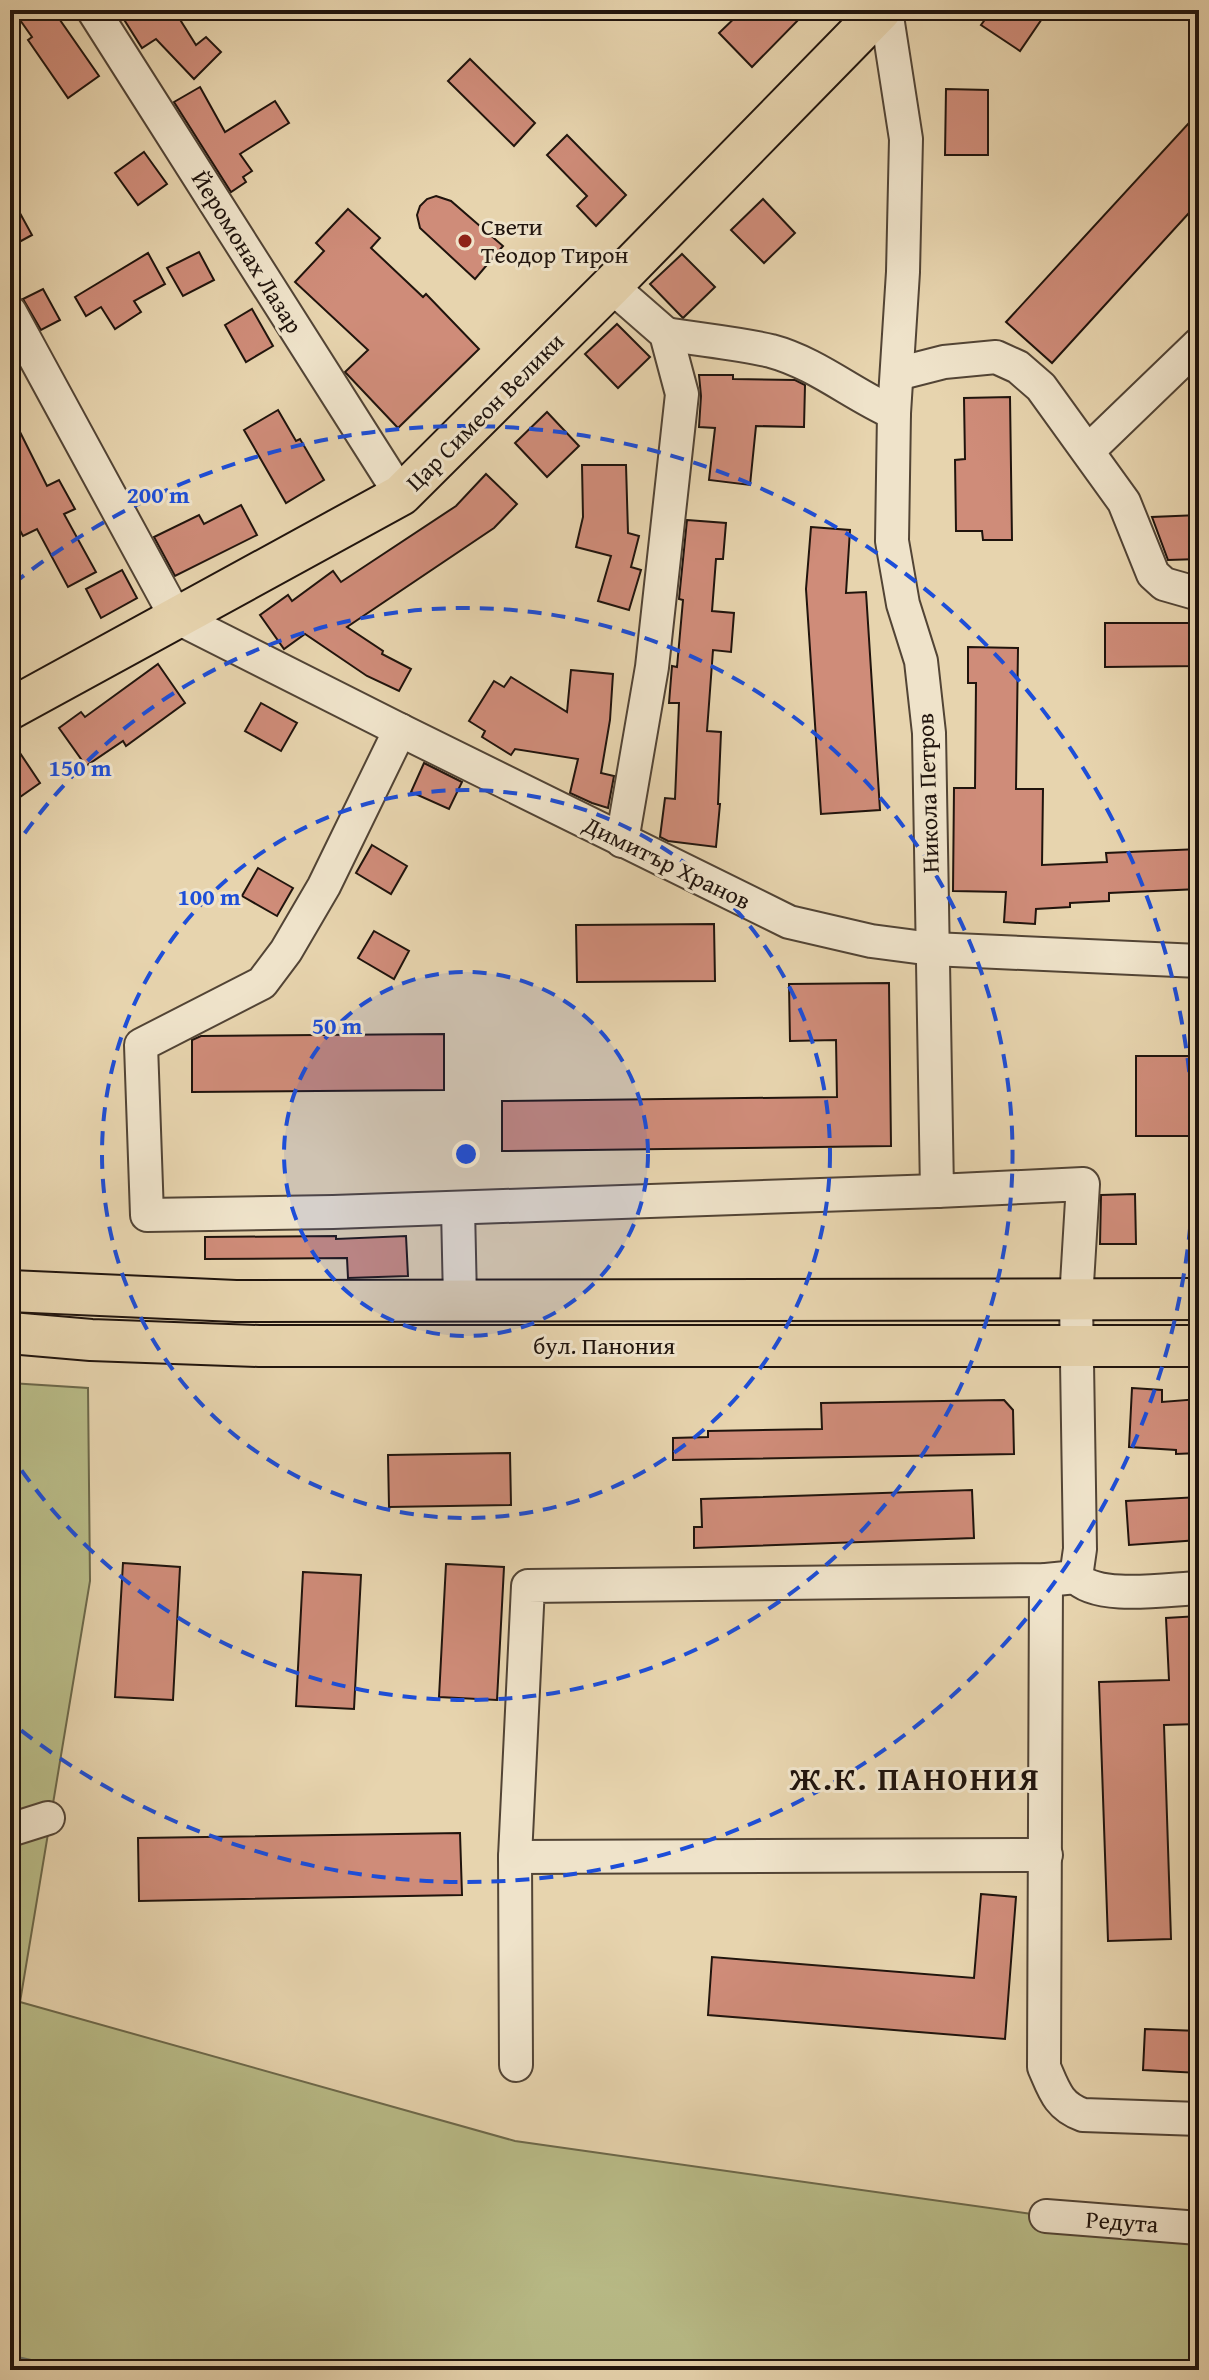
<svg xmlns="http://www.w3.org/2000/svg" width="1209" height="2380" viewBox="0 0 1209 2380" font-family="'Gentium Book Plus',serif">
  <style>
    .green { fill: #b9bc88; stroke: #6c684a; stroke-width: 2 }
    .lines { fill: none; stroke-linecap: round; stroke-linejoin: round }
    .stream { stroke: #67766e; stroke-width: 7 }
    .building { fill: #cf8c79; stroke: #20140d; stroke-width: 2 }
    .minor-casing { stroke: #524435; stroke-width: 36 }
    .major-casing { stroke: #20140d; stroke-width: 44 }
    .minor { stroke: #efe3ca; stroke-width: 32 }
    .major { stroke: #e7d4ae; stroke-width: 40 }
    .ring { fill: none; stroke: #1d4ed8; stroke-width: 4; stroke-dasharray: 14 10 }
    .poi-dot { fill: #8f2418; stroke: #efe3ca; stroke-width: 3 }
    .labels { text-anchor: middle; stroke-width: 6; stroke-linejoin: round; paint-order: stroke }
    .poi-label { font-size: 24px; fill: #20140d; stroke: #efe3ca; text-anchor: start }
    .street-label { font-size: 24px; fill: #20140d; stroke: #efe3ca }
    .district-label { font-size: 32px; font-weight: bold; letter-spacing: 2px; fill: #20140d; stroke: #efe3ca }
    .centre { fill: #1d4ed8; stroke: #efe3ca; stroke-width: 4 }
    .ring-label { font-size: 24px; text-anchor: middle; font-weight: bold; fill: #1d4ed8; stroke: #efe3ca; stroke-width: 6; stroke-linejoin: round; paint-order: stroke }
  </style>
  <rect width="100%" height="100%" fill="#e7d4ae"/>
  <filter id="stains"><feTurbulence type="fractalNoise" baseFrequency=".0025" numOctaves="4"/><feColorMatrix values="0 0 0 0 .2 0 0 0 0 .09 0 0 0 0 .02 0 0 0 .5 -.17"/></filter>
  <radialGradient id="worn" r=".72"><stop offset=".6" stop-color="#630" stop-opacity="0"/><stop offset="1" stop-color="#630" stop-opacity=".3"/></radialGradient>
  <polygon class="green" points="10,1383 88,1388 90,1581 20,2002 515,2141 1046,2216 1199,2228 1199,2370 10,2370"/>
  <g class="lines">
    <polyline class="stream" points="10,2358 65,2370"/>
  </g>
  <g class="building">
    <polygon points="13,10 53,10 99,76 68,98 28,40 32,37"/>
    <polygon points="118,10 174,10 196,45 206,37 221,52 194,79 156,39 142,48"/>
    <polygon points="743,10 808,10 752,67 719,33"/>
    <polygon points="992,10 1048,10 1020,51 981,25"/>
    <polygon points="470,59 535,123 514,146 448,81"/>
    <polygon points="200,87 225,132 275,101 289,123 240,154 252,171 243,177 246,182 231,192 174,102"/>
    <polygon points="946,89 988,90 988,155 945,155"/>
    <polygon points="1199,112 1199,202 1052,363 1006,322"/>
    <polygon points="567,135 626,195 596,226 577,206 587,196 547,155"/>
    <polygon points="144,152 167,184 138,205 115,173"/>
    <polygon points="10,195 32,235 10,247"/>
    <polygon points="436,196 451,201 503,246 475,279 420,228 417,215 420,206 427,199"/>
    <polygon points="763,199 795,233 764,263 731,230"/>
    <polygon points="348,209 380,238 371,248 423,297 426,294 479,349 398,428 345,372 368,350 295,282 324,251 316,243"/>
    <polygon points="199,252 214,280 183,296 167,268"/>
    <polygon points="148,253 165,284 134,301 141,312 115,329 101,307 86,316 75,297"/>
    <polygon points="682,254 715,287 683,318 650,284"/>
    <polygon points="43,289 60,320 41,330 23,299"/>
    <polygon points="252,309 273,346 246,362 225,325"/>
    <polygon points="617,324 650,357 618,388 585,354"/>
    <polygon points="699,375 733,375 733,379 795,380 805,385 804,427 756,426 750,485 709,480 715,428 699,427 701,396"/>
    <polygon points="1010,397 1012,540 983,540 982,531 956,531 955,460 965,459 964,398"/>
    <polygon points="278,410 296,441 300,439 324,480 286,503 244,430"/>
    <polygon points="10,412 47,486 59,480 75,509 64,514 96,572 68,587 37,529 23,536 10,512"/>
    <polygon points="547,412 579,446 547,477 515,443"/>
    <polygon points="582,465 626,465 628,533 639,536 631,567 641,570 629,610 598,601 611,556 576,547 583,517"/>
    <polygon points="486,474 517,504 494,528 347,627 383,651 382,654 411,669 399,691 367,676 305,634 284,649 260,615 288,595 292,601 333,571 341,582 456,506"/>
    <polygon points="241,505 257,535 175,576 154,537 199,515 204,524"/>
    <polygon points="1199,515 1199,559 1168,560 1152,517"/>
    <polygon points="687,520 726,523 723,559 716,559 712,611 734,613 731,652 713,650 707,731 721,732 718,804 720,804 716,847 668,841 660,837 665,798 675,799 679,703 669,703 672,666 677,667 683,600 679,599"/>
    <polygon points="811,527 850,530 846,593 866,592 880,810 821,814 806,589"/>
    <polygon points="122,570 137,598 101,618 86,589"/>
    <polygon points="1105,623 1199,623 1199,666 1105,667"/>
    <polygon points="968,647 1018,648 1016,789 1043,789 1042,865 1107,862 1106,853 1199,849 1199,889 1109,893 1109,901 1070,903 1070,907 1036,909 1035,924 1004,922 1006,892 953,891 954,788 975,788 976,683 968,683"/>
    <polygon points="158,664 185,703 126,746 123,741 86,766 59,728 81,712 85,717"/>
    <polygon points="571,670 613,674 610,720 601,773 614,776 608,808 592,803 570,793 578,759 515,749 511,755 482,737 485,731 469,721 494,681 504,687 511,677 567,712"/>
    <polygon points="261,703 297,723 281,751 245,731"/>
    <polygon points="10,738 40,783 10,804"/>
    <polygon points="424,763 462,782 449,809 411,792"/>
    <polygon points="372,845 407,866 391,894 356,873"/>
    <polygon points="258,868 293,888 277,916 242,896"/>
    <polygon points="714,924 715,981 577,982 576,925"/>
    <polygon points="374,931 409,951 394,979 358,958"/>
    <polygon points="889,983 891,1146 502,1151 502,1101 837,1097 836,1040 790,1041 789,984"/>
    <polygon points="444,1034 444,1090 192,1092 192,1040 201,1036"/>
    <rect x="1136" y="1056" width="63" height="80"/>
    <polygon points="1135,1194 1136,1244 1100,1244 1101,1195"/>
    <polygon points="336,1236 336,1239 406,1236 408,1276 348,1278 347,1258 205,1259 205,1237"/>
    <polygon points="1132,1388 1162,1390 1162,1402 1199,1399 1199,1453 1176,1454 1176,1450 1129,1447"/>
    <polygon points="1004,1400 1013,1410 1014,1454 673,1460 673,1438 708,1437 708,1431 822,1429 821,1403"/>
    <polygon points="510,1453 511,1505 389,1507 388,1455"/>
    <polygon points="972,1490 974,1538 694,1548 694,1527 702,1527 701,1499"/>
    <polygon points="1199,1497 1199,1540 1129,1545 1126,1501"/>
    <polygon points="123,1563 180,1567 173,1700 115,1697"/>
    <polygon points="446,1564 504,1567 497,1700 439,1697"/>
    <polygon points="303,1572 361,1575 354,1709 296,1706"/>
    <polygon points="1199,1616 1199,1724 1164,1725 1171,1939 1108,1941 1099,1682 1169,1680 1166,1618"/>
    <polygon points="460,1833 462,1895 139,1901 138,1838"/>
    <polygon points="981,1894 1016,1897 1005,2039 708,2015 712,1957 974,1978"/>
    <polygon points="1145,2029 1199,2031 1199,2073 1143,2070"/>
  </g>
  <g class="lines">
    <g class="minor-casing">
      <g id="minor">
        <polyline points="93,10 401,495"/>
        <polyline points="611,286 666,334 682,394 652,667 622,841"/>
        <polyline points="10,312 176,617 400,730 789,922 871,941 932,949 1199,961"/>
        <path d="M 666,334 C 701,340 737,343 771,351 C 816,363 853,395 894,413"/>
        <polyline points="897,374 944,362 996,357 1018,367 1041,387 1124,502 1153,574 1164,584 1199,594"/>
        <polyline points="1088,451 1199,344"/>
        <polyline points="400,730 324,886 286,951 262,983 141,1045 147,1215 333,1212 937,1191"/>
        <polyline points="458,1208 460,1300"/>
        <path d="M 1076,1577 C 1097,1601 1168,1589 1199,1588"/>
        <path d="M 1046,1580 L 1044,2067 C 1054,2090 1058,2106 1083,2115 L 1199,2119"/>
        <polyline points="10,1830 48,1818"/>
        <polyline points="515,1857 1046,1855"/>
        <polyline points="516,2065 515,1857 528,1586 1046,1580 1076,1577 1080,1549 1076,1300 1083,1184 937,1191 929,733 921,661 903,604 892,541 894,413 903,272 906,139 886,10"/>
        <polyline points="1046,2216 1199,2228"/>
      </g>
    </g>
    <g class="major-casing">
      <g id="major">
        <polyline points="10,709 401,495 611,286 881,10"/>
        <polyline points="10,1291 236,1301 1199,1299"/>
        <polyline points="10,1333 91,1340 259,1346 1199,1346"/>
      </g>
    </g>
    <use href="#minor" class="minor"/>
    <use href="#major" class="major"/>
  </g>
  <circle cx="466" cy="1154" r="182" fill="#1d4ed8" fill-opacity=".12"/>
  <g class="ring">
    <circle cx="466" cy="1154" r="182"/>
    <circle cx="466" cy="1154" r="364"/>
    <path d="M11 853A546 546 0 1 1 11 1455"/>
    <path d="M13 584A728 728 0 1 1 13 1724"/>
  </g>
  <circle class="poi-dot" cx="465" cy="241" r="8"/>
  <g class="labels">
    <g class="poi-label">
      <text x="481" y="235">Свети<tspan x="481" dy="28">Теодор Тирон</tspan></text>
    </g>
    <g class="street-label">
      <text transform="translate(247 252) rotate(58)" y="8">Йеромонах Лазар</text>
      <text transform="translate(485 412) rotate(-45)" y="8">Цар Симеон Велики</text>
      <text transform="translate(928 793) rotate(-92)" y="8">Никола Петров</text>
      <text transform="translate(667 863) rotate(26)" y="8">Димитър Хранов</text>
      <text x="604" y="1354">бул. Панония</text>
      <text transform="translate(1122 2222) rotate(4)" y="8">Редута</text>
    </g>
    <g class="district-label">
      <text x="915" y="1790">Ж.К. ПАНОНИЯ</text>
    </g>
  </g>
  <circle cx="466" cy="1154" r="12" class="centre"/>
  <g class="ring-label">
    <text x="158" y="503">200 m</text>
    <text x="80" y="776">150 m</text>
    <text x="209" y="905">100 m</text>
    <text x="337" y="1034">50 m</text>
  </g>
  <rect width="1209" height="2380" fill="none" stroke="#e7d4ae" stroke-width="40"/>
  <rect x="12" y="12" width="1185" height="2356" fill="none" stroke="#20140d" stroke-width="4"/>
  <rect x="20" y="20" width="1169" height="2340" fill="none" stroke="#20140d" stroke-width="2"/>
  <rect width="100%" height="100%" filter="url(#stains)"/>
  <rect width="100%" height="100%" fill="url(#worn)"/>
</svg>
